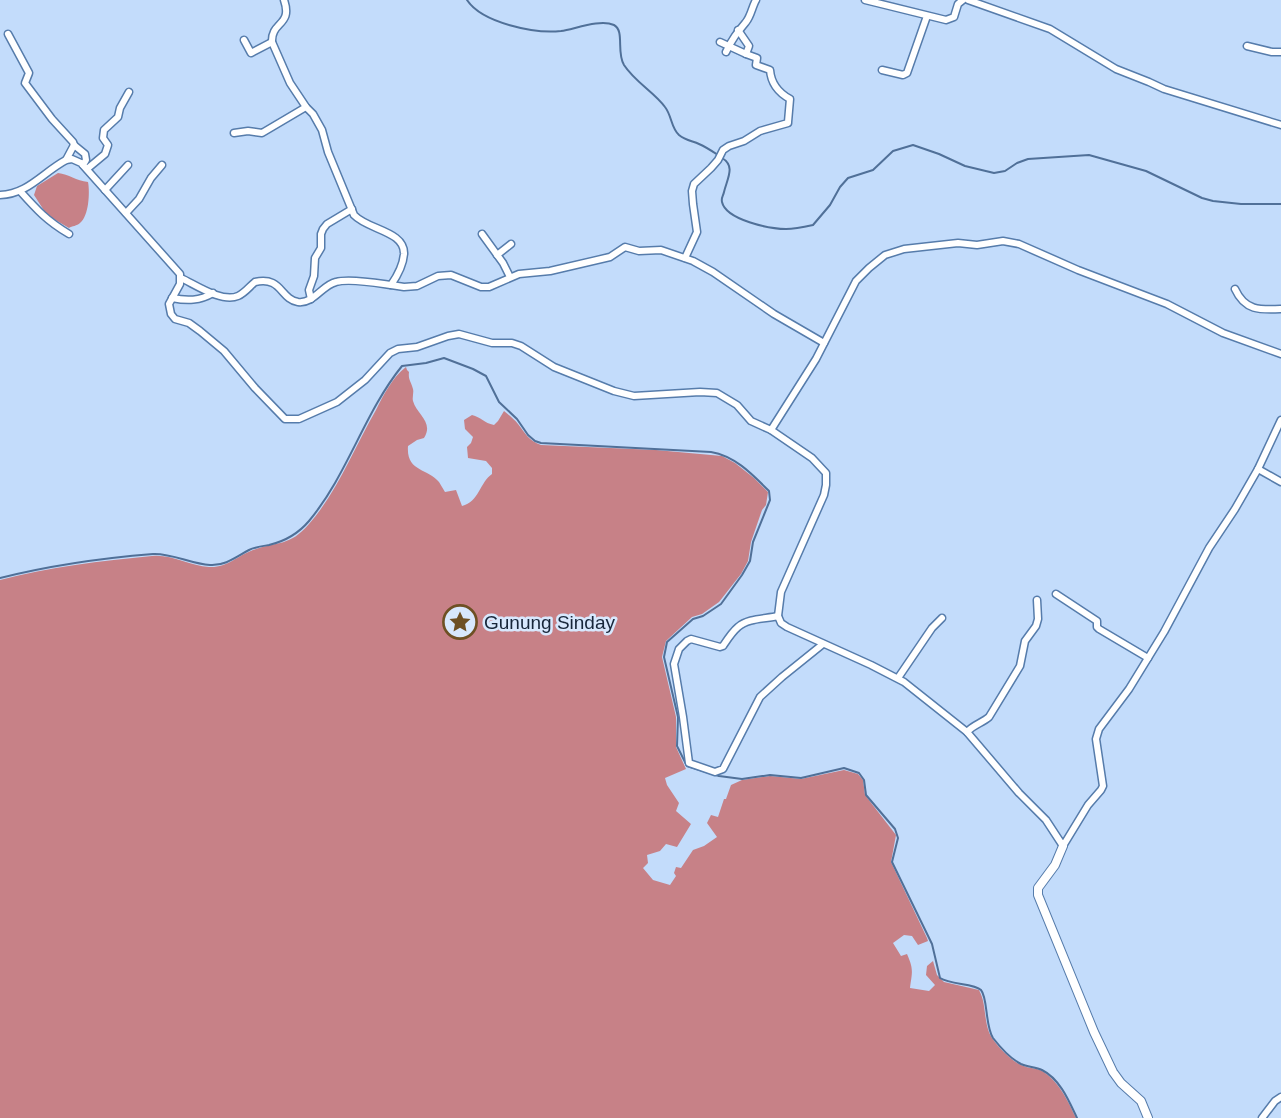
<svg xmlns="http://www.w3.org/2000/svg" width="1281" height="1118" viewBox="0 0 1281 1118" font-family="Helvetica,sans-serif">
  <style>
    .forest { fill: #c78187 }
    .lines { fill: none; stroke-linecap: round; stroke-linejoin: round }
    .stream { stroke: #507098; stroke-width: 2 }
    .minor-casing { stroke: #567cab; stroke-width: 9 }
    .tertiary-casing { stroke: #567cab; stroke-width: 10 }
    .minor { stroke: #fff; stroke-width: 6 }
    .tertiary { stroke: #fff; stroke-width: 8 }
    .labels { text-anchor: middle; stroke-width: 5; stroke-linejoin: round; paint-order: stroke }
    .poi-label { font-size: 19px; fill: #17263a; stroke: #d8e8fd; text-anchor: start }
  </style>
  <rect width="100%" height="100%" fill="#c3dcfb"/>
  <g class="forest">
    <path d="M 58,173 C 69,174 76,181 88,182 C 90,192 89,216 80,223 C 77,226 72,226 69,228 L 47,215 L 34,195 L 37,186 Z"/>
    <path d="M 406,367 L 407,370 L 409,372 C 408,380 411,381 413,389 C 414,393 412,397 413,401 C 417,415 434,422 424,438 L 417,440 L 408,446 C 406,472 428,468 439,482 C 441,485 443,489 445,492 L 456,490 L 462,506 C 479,502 480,482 492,474 L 492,468 L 486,461 L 468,458 L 467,447 L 471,443 L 473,437 L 465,429 L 464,420 L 472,415 C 481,417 484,423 494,425 L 498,421 L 504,411 C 509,415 514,419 518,424 C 525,433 529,441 541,445 L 656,450 L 722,456 L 735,463 L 754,478 L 768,492 L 766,505 L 762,510 L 751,542 L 748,561 L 741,574 L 719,602 L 702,614 L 692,617 L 666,641 L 662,657 L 676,717 L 676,747 L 686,769 L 665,778 L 667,785 L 679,803 L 676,811 L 691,824 L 677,847 L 666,844 L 660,851 L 647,855 L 648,863 L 643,868 L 653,880 L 670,885 L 676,876 L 674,873 L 676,867 L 681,868 L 693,850 L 704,846 L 717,837 L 707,823 L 711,815 L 718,817 L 724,799 L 726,799 L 731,785 L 742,780 L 770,776 L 801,779 L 844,770 L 858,774 L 863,780 L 865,795 L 896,835 L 891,862 L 927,938 L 928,941 L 918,945 L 912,936 L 904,935 L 893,943 L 901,956 L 907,954 C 914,970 912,972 910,988 L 929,991 L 935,985 L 926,975 L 927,966 L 933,961 L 937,975 L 944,982 L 979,990 C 987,1004 983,1024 992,1038 C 998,1047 1010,1059 1019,1064 C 1026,1068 1034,1068 1040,1070 C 1058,1079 1068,1101 1076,1118 L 0,1118 L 0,580 C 49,567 101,561 152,556 C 171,554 190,566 209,567 C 227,568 237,556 253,550 C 278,541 289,547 309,524 C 338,491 354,448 376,410 C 384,394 392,378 406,367 Z"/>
  </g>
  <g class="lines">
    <g class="stream">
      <path d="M 467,0 C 482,23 535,34 561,31 C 575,29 600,19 614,25 C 625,31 616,52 624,65 C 635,82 654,92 665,107 C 672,116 671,128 679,135 C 685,140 692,141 699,144 C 706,147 712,151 718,155"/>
      <path d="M 722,158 C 736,166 727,179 724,192 C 723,197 721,197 722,202 C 726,220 770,229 786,229 C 795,229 804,227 813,225 L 830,205 L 840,187 L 848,178 L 873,170 L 893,151 L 913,145 L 939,154 L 965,166 L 994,173 L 1005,171 L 1017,163 L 1028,159 L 1089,155 L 1146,171 L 1202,198 L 1213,201 L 1241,204 L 1281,204"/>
      <path d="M 0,578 C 48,566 103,558 153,554 C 172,553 191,564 210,565 C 225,566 236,557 249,550 C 255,547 263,546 269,545 C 286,541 298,534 309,521 C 348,474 364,413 402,366 L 426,363 L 444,358 L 473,369 L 486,376 L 499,402 L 517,419 L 528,435 L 535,441 L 541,443 L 711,452 C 735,456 752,474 769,491 L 770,500 L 753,542 L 750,561 L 742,575 L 721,604 L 703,616 L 693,619 L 667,642 L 664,657 L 678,717 L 677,746 L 687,766 L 719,776 L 742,779 L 770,775 L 801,778 L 844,768 L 859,773 L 864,780 L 866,795 L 895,829 L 898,838 L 892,862 L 932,944 L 940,978 C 951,985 974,983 981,990 C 988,998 985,1026 993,1038 C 1000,1047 1011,1059 1021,1064 C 1028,1067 1036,1067 1042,1070 C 1060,1079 1069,1101 1077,1118"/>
    </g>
    <g class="minor-casing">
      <g id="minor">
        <path d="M 284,0 C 293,26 271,21 272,42 L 290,83 L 306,107 L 313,114 L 322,130 L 328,152 L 354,215 C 368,230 405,231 404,254 C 403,266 398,275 391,285 L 404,287 L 417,286 L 438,276 L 451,275 L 481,287 L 489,287 L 519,274 L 550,271 L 610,257 L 625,247 L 639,251 L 661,250 L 693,261 L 713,272 L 774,314 L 824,343"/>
        <polyline points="865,0 946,20 954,17 958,4 963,0"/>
        <polyline points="968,0 1050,29 1116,69 1149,82 1164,89 1281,125"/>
        <polyline points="8,34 29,73 25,83 52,119 73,142 74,145 66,160"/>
        <polyline points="244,40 251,53 272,42"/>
        <polyline points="720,42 746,54 749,46 738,30"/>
        <polyline points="1247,46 1272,52 1281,52"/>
        <path d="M 726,52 C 732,39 737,33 746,22 C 751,16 752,7 756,0"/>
        <polyline points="882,70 903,75 907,73 927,16"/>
        <polyline points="234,133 248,131 262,133 306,107"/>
        <polyline points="74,145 85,154 86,160 83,165"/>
        <polyline points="87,169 105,154 108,145 103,138 104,130 118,117 120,108 129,92"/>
        <polyline points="105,190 128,165"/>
        <path d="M 20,191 C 37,210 47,221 69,234"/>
        <path d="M 0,195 C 28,194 42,173 66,160 L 72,159 L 81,163 L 180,274 L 180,284 L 169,304 L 171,314 L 175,319 L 189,323 L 200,331 L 224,351 L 255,388 L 285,419 L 299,419 L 337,402 L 365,380 L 390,353 L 398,349 L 417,347 L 448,336 L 459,334 L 492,343 L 512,343 L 521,346 L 554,367 L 614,391 L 634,396 L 700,392 L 717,393 L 737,405 L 751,421 L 771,430 L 812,458 L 826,473 L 826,485 L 824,495 L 781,592 L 778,616 L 781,623 L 787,627 L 871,665 L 904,682 L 967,732 L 1019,793 L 1046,820 L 1063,846 L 1088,805 L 1101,790 L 1103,786 L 1096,739 L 1099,729 L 1129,689 L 1164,632 L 1209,548 L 1235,509 L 1258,469 L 1281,420"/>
        <polyline points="126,213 139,199 151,178 162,165"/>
        <polyline points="482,234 503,263 510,277"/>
        <polyline points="497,255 511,244"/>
        <path d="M 685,258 L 697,232 L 693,204 L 692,191 L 694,184 L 711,168 L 718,160 L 723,150 L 729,146 L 744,141 L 760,131 L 788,123 L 788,122 L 790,99 C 779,93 771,83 770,70 L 756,65 L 757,58 L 746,54"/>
        <path d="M 181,278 C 196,285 222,303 238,296 C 245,293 250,286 255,282 C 282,276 280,299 298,302 C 314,304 322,285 336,282 C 349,278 377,283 391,285"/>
        <path d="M 1235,289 C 1245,311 1260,310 1281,309"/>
        <path d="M 172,298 C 187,301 200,301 213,293"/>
        <polyline points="311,299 309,290 314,276 315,258 321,248 321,234 323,229 327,224 352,209"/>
        <polyline points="771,430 816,359 856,281 869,268 885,255 904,249 958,243 977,245 1003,241 1019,244 1078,270 1167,304 1223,333 1281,354"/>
        <polyline points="1258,469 1281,482"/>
        <polyline points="1056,594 1097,621 1097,627 1099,629 1148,658"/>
        <path d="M 778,616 C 765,619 748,618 738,627 C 732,632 727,640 723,646 L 720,647 L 691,639 L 687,641 L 679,649 L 674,664 L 683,717 L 689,763 L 715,772 L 723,769 L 760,697 L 782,677 L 823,644"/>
        <polyline points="898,678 932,628 942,618"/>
        <path d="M 967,732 C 973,725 982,723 989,717 L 1020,666 L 1025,641 L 1036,626 L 1038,619 L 1037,600"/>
        <polyline points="1262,1118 1275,1101 1281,1097"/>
      </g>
    </g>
    <g class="tertiary-casing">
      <polyline id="tertiary" points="1063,846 1055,865 1038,888 1038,895 1094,1032 1113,1072 1121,1083 1141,1101 1148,1118"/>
    </g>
    <use href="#minor" class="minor"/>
    <use href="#tertiary" class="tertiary"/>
  </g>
  <defs>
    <g id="sight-ring" transform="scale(1.75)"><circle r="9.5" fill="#d8e8fd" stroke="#6e5024" stroke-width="1.5"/><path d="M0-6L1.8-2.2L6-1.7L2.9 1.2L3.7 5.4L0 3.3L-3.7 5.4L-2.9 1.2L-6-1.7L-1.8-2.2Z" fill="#6e5024"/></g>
  </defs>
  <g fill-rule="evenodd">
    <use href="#sight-ring" x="460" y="622"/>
  </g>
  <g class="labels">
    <g class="poi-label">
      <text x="484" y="629">Gunung Sinday</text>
    </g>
  </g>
</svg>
